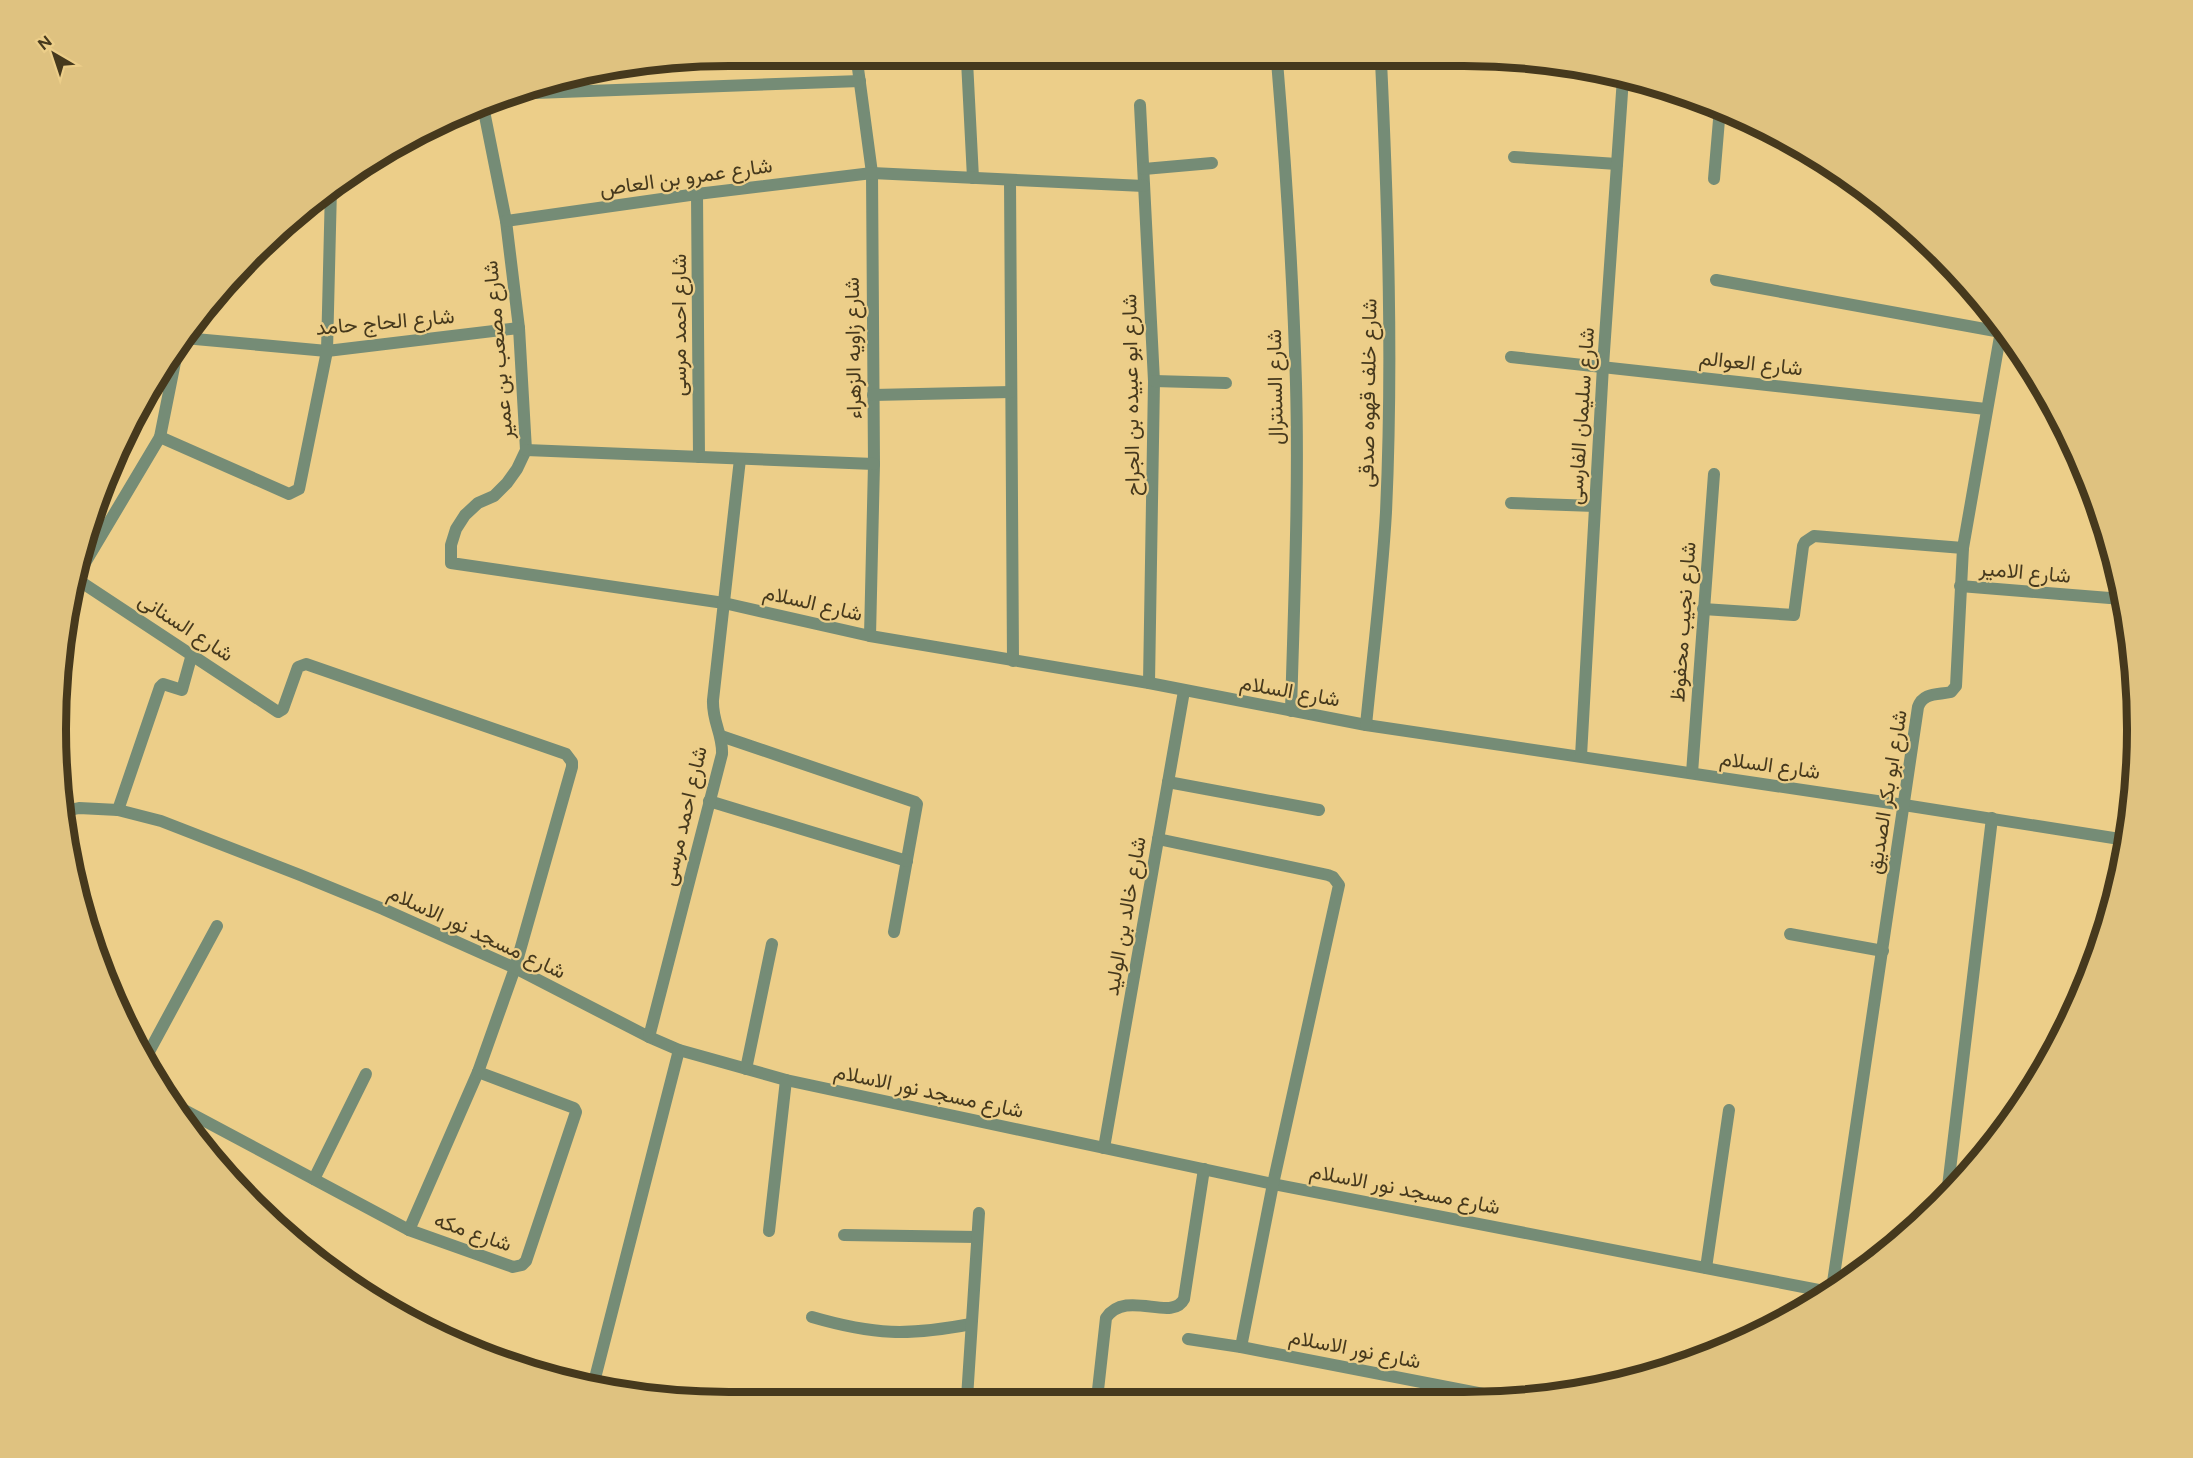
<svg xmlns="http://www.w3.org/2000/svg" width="2193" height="1458" viewBox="0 0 2193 1458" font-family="Figtree,Vazirmatn,sans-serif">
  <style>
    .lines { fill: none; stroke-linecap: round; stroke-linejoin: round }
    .minor { stroke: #758c76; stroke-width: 12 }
    .labels { text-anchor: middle; stroke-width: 4.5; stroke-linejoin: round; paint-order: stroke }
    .street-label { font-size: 21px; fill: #46391d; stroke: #ecce89 }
    .rim { fill: none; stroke: #46391d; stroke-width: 8 }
  </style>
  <rect width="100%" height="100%" fill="#ecce89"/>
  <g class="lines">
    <g class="minor">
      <polyline points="857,61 872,173 874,464 870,636"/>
      <polyline points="967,61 973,178"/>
      <path d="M 1277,61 C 1286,169 1293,276 1296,384 C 1299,493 1294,602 1291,711"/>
      <polyline points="507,94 860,81"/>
      <polyline points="1140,105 1154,381 1149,683"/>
      <polyline points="483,106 506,221 519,328 526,450 517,469 507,483 494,496 478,503 465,515 456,529 451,545 451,563 724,603 870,636 1149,683 1366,725 1904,805 2126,840"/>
      <polyline points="1514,157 1617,164"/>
      <polyline points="1144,169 1212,163"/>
      <polyline points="1714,179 1720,108"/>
      <polyline points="1010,180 1013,661"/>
      <polyline points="697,194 699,457"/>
      <polyline points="506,221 697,194 872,173 1144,186"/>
      <polyline points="1716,280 2001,332"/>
      <polyline points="184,338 327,351 519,328"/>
      <polyline points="1511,357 1986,409"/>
      <polyline points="1154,381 1226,383"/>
      <polyline points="873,395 1011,392"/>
      <polyline points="160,437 289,494 299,489 327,351 331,188"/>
      <polyline points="526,450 874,464"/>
      <polyline points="1511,503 1595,506"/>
      <polyline points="75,578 278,712 283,709 298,667 306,664 566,754 572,762 572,767 515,968 478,1072 409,1230"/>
      <polyline points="76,578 160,437 178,347"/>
      <polyline points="1960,586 2122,599"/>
      <polyline points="1703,609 1794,615 1803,546 1805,542 1814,536 1963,548"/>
      <path d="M 1366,725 C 1373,654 1382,583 1386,512 C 1393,362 1388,211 1381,61"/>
      <polyline points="721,736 915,802 917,804 894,932"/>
      <polyline points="1581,756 1603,366 1623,78"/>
      <polyline points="1692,773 1714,474"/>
      <polyline points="1168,782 1319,810"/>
      <polyline points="709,801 907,861"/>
      <polyline points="118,810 160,687 163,684 182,690 192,654"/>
      <polyline points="61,812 79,808 118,810 161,821 300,875 383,909 515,968 649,1037 679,1050 786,1080 1273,1184 1829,1292"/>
      <polyline points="1158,839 1328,875 1333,877 1339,885 1273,1184 1241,1347"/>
      <polyline points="1790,934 1883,951"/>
      <path d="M 649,1037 L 722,754 C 723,734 712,722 713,700 L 740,459"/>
      <polyline points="144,1061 217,926"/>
      <polyline points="746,1069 772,944"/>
      <polyline points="173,1104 409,1230 513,1267 522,1265 526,1261 576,1112 574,1108 478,1072"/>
      <polyline points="1104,1148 1184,691"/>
      <polyline points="314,1179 366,1074"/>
      <polyline points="1947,1195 1992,818"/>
      <polyline points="769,1231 786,1080"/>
      <polyline points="844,1235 977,1237"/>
      <polyline points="1706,1268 1729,1110"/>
      <path d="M 1832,1289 L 1918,707 C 1923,692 1938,695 1951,692 L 1956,686 L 1963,548 L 2002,325"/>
      <path d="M 812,1317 C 874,1335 908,1336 971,1324"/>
      <polyline points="408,1318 410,1314"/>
      <polyline points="1188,1339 1241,1347 1514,1400"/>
      <polyline points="593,1386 679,1050"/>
      <polyline points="967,1398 979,1213"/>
      <path d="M 1097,1399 L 1106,1318 C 1126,1288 1172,1323 1184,1299 L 1204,1169"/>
    </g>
  </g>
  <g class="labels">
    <g class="street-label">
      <text transform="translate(686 177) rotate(-8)" y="7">شارع عمرو بن العاص</text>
      <text transform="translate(385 322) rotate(-5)" y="7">شارع الحاج حامد</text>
      <text transform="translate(679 325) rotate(-90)" y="7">شارع احمد مرسى</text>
      <text transform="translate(853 348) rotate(-91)" y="7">شارع زاويه الزهراء</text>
      <text transform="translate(498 350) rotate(-95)" y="7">شارع مصعب بن عمير</text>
      <text transform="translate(1751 363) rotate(6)" y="7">شارع العوالم</text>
      <text transform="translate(1275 387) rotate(-91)" y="7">شارع السنترال</text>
      <text transform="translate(1368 393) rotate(-89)" y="7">شارع خلف قهوه صدقى</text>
      <text transform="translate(1131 395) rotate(-91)" y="7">شارع ابو عبيده بن الجراح</text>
      <text transform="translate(1581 416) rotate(-86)" y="7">شارع سليمان الفارسى</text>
      <text transform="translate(2025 572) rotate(5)" y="7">شارع الامير</text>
      <text transform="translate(813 603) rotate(13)" y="7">شارع السلام</text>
      <text transform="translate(1683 622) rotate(-86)" y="7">شارع نجيب محفوظ</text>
      <text transform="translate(186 627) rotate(33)" y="7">شارع السنانى</text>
      <text transform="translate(1290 691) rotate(10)" y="7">شارع السلام</text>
      <text transform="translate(1770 765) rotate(8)" y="7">شارع السلام</text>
      <text transform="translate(1887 792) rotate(-81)" y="7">شارع ابو بكر الصديق</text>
      <text transform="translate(684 816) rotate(-77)" y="7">شارع احمد مرسى</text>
      <text transform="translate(1125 916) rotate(-80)" y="7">شارع خالد بن الوليد</text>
      <text transform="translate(477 932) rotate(25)" y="7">شارع مسجد نور الاسلام</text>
      <text transform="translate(929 1091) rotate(12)" y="7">شارع مسجد نور الاسلام</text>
      <text transform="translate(1405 1189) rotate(11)" y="7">شارع مسجد نور الاسلام</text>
      <text transform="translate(473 1232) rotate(19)" y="7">شارع مكه</text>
      <text transform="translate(1355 1349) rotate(11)" y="7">شارع نور الاسلام</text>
    </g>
  </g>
  <path d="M0 0H2193V1458H0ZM729 66H1464A663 663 0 0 1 2127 729V729A663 663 0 0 1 1464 1392H729A663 663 0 0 1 66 729V729A663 663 0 0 1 729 66Z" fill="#dfc280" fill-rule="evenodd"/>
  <path class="rim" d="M729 66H1464A663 663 0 0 1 2127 729V729A663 663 0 0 1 1464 1392H729A663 663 0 0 1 66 729V729A663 663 0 0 1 729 66Z"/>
  <g transform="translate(54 54) rotate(321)" stroke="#ecce89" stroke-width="4.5" paint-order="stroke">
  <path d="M0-4.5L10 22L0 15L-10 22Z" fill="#46391d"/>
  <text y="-9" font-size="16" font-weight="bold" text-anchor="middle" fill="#46391d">N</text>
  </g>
</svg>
